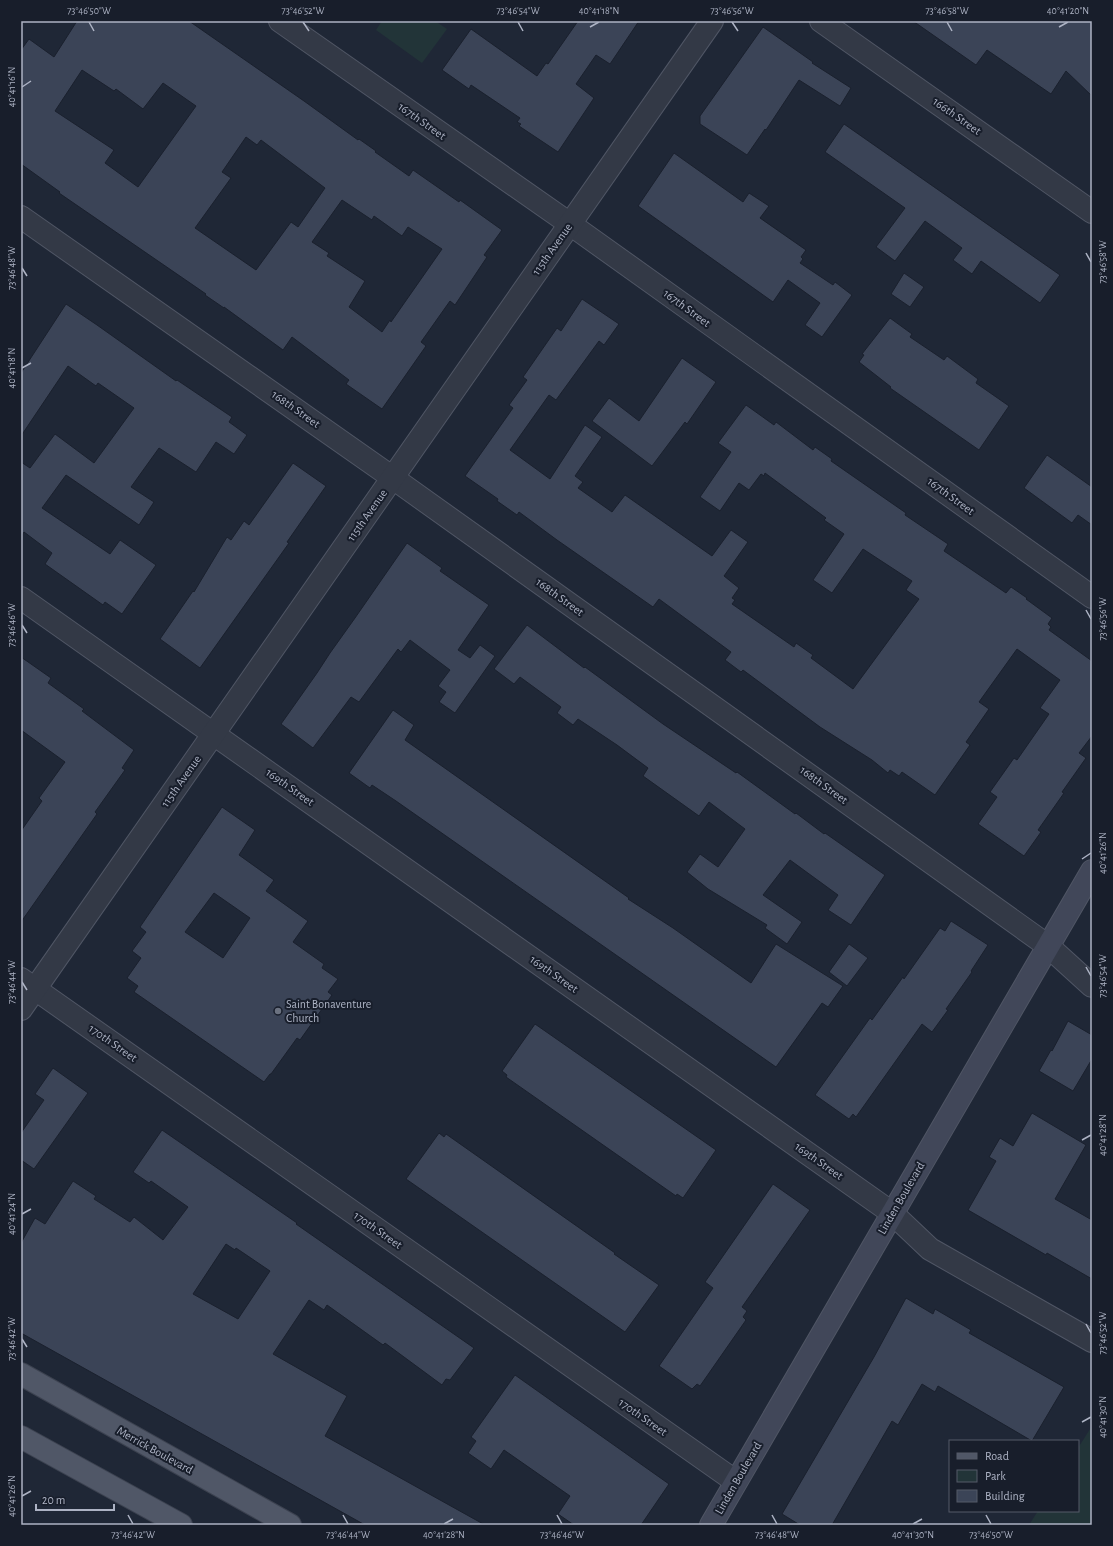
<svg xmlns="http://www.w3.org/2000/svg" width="1113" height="1546" viewBox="0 0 1113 1546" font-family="'Alegreya Sans',sans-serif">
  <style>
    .green { fill: #223438 }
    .building { fill: #3b4457; stroke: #1a202d; fill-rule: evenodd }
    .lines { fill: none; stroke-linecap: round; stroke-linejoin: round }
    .street-casing { stroke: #505665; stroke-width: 24 }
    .secondary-casing { stroke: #505665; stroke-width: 24 }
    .primary-casing { stroke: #3c4250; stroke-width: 24 }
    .street { stroke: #333946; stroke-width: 22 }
    .secondary { stroke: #414759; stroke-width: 22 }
    .primary { stroke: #505767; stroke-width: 22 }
    .ticks { fill: none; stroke: #adb3c4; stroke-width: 1.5 }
    .worship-dot { fill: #6b7280; stroke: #181e2b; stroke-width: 1.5 }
    .labels { text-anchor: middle; stroke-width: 4; stroke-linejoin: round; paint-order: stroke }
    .street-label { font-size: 12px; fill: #adb3c4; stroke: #181e2b }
    .poi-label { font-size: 12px; fill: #adb3c4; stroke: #181e2b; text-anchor: start }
    .neatline { fill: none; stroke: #adb3c4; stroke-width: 1.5 }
    .ticks-label { font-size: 10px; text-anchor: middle; fill: #adb3c4 }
  </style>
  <rect width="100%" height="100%" fill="#1f2736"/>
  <g class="green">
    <polygon points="382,21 435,21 447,29 422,63 376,30"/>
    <polygon points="1092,1426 1092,1525 1029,1525 1038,1511 1078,1511 1078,1448"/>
  </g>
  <g class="building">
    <path d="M 77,21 L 189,21 L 304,101 L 358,140 L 359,139 L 376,151 L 375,152 L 409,176 L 413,170 L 459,202 L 460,200 L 502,230 L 484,255 L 487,257 L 455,305 L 450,301 L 421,342 L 426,346 L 382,409 L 346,384 L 349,380 L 292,337 L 283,350 L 224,307 L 224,308 L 205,295 L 206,294 L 59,193 L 60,192 L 21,164 L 21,50 L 29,39 L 54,57 ZM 82,70 L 114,91 L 116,89 L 143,109 L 163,83 L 196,106 L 138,187 L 105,163 L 114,150 L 55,111 ZM 246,137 L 257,145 L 261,140 L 325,188 L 298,227 L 291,222 L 256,270 L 195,228 L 231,178 L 222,172 ZM 342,200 L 372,220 L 374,216 L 402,236 L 408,227 L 442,249 L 391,322 L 390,320 L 382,332 L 349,307 L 365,281 L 327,256 L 329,253 L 312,242 Z"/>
    <polygon points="578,21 639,21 610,64 596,55 576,84 594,98 558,152 519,126 521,124 517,122 520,118 471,85 469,89 442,70 471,29 537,76 546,63 548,64"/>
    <polygon points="913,21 1092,21 1092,96 1066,71 1051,94 987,50 976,65"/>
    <polygon points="763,27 813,62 812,63 851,88 840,106 799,80 766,130 765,129 747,155 700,124 700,116"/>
    <polygon points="844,124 1060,275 1040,303 981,261 972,274 953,260 962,248 925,221 895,261 876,247 905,208 825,152"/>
    <polygon points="674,153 743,202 749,193 769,206 760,218 806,250 801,257 803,259 800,263 833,285 835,282 852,295 822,337 805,325 820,303 788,280 773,302 638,206"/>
    <polygon points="904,273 924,287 910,307 891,294"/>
    <polygon points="582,299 619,324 604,345 599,341 556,400 549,395 510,450 550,479 585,425 602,437 575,476 583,482 578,488 612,512 625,495 712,556 731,530 748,542 724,576 739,588 732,598 735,600 732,604 794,647 796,643 813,655 811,658 853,689 919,599 906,590 912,581 863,549 832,593 813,580 844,534 824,520 826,518 765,473 764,476 761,474 749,490 739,483 720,511 700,497 731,452 718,443 746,405 774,425 776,422 813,450 815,447 832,459 831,461 906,513 905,515 948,544 944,551 1006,593 1011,587 1027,598 1026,599 1052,618 1048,624 1051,627 1049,630 1092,661 1092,736 1079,753 1086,758 1062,792 1064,793 1038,830 1041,832 1024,856 978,824 997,797 990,792 1014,758 1017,760 1049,714 1040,708 1060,680 1017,649 979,702 989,709 966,742 970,745 935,795 902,772 899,776 890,770 888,773 872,760 820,727 743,670 741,672 725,660 731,652 659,599 653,607 557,540 519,512 517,515 497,501 498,499 465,476 513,408 509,405 527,380 523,377 557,328 561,331"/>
    <polygon points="66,304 97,325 176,381 177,380 232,417 229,422 247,435 234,454 216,442 196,472 159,448 131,487 154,502 139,525 66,475 42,508 110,554 120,540 156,565 122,614 105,602 103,605 45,564 52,553 24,532 21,537 21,462 30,468 55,434 94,463 134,408 98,383 96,386 68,366 21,436 21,373"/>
    <polygon points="890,318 912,334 910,337 944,360 947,356 978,379 976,383 1009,406 979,450 890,388 891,387 859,362 864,355 862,354"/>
    <polygon points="682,358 716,382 687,424 685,422 652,466 592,421 609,398 639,421"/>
    <polygon points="1047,455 1092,487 1092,525 1078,515 1072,523 1024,488"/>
    <polygon points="293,463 326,486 287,542 289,543 200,668 160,639 193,591 194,592 227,537 231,540 244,521 249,525"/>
    <polygon points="407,543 442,568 440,571 489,605 458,650 470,658 480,645 495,656 455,713 439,702 446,692 438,686 450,670 410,640 401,652 398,649 359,702 351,697 313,748 281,724 317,673 330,653 355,618"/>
    <polygon points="527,625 584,668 585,667 663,724 736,773 737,772 795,814 796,813 824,834 825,833 885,875 851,925 828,910 838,895 790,860 763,895 802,922 787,944 765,928 767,925 708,889 687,872 700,854 718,867 745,829 709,802 699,816 643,776 648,768 617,745 578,719 573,725 557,713 561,707 520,677 514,684 494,669"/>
    <polygon points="21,657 51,678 48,683 84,709 82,711 134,750 122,768 125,770 95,812 97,814 21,922 21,831 42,801 39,798 65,762 21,730"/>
    <polygon points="393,710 414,725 405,740 629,898 628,899 673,928 751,983 776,944 843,986 828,1007 822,1003 776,1067 396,801 372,785 370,788 349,773"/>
    <path d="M 222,807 L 255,830 L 239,855 L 274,880 L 266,891 L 308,921 L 293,942 L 324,964 L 322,968 L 338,979 L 328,992 L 332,995 L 300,1040 L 297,1038 L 271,1074 L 270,1074 L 264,1082 L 134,992 L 138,986 L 127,978 L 141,958 L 132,951 L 146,932 L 140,927 ZM 214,893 L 250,918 L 223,958 L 185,932 Z"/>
    <polygon points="951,921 988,945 971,971 972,972 946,1009 948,1010 932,1032 922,1024 856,1117 853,1114 849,1119 815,1095 870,1018 872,1020 903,977 904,979 940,928 945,931"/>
    <polygon points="849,944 868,958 847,986 829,972"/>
    <polygon points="1068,1021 1092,1035 1092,1059 1073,1091 1039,1071 1051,1050 1052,1051"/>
    <polygon points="535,1024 716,1150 683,1198 677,1194 676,1196 506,1077 507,1075 502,1071"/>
    <polygon points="53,1068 88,1093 34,1169 21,1160 21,1133 44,1100 35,1094"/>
    <polygon points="1032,1113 1086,1145 1055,1199 1092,1220 1092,1279 1047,1253 1046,1255 968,1210 996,1161 989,1157 1000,1138 1013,1146"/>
    <path d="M 162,1130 L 297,1223 L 296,1224 L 474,1348 L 450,1380 L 446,1379 L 442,1385 L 385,1343 L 383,1345 L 327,1305 L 324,1310 L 309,1300 L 273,1354 L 347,1396 L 325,1436 L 485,1525 L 365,1525 L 21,1333 L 21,1243 L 35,1218 L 45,1224 L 73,1181 L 96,1196 L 94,1199 L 130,1222 L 134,1217 L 163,1240 L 188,1207 L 151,1181 L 149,1183 L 133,1172 ZM 226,1244 L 235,1250 L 236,1248 L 270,1271 L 238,1319 L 193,1294 Z"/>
    <polygon points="439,1133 444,1137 446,1134 615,1253 614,1254 659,1285 625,1332 406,1179"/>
    <polygon points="773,1184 810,1210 742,1307 747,1311 743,1317 746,1320 700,1386 697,1384 692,1389 659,1366 713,1288 705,1282"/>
    <polygon points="906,1298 933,1314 935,1309 971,1330 969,1333 1064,1387 1032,1441 938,1386 935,1392 922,1384 898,1425 892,1421 832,1525 800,1525 782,1514 874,1357"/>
    <polygon points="515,1375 669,1484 641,1525 574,1525 558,1514 570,1496 504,1450 491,1469 468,1453 476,1441 471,1437"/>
  </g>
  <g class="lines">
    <g class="street-casing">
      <g id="street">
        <polyline points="280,21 570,224 1092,597"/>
        <polyline points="821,21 1092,212"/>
        <polyline points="21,217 393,478 1048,946 1092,986"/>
        <polyline points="21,598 892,1213 930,1249 1092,1341"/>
        <polyline points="21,979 735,1481"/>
        <polyline points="21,1009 712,21"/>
      </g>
    </g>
    <g class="secondary-casing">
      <polyline id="secondary" points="711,1525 1092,871"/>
    </g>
    <g class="primary-casing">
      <g id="primary">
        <polyline points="21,1374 290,1525"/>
        <polyline points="21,1437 181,1525"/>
      </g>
    </g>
    <use href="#street" class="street"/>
    <use href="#secondary" class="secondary"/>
    <use href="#primary" class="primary"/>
  </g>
  <path class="ticks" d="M 89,22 L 94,31M 303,22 L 309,31M 518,22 L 523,31M 732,22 L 738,31M 947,22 L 952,31M 590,27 L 599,22M 1059,27 L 1068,22M 22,87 L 31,81M 1086,253 L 1091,262M 22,268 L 27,276M 22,368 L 31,363M 1086,610 L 1091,619M 22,625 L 27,633M 1082,859 L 1091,853M 1086,967 L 1091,976M 22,982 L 27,990M 1082,1140 L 1091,1135M 22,1214 L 31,1209M 1086,1324 L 1091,1333M 22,1339 L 27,1347M 1082,1422 L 1091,1417M 22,1496 L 31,1491M 128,1515 L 133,1524M 343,1515 L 348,1524M 557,1515 L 562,1524M 772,1515 L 777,1524M 986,1515 L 991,1524M 444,1524 L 453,1519M 913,1524 L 922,1519"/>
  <circle class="worship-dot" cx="278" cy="1011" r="4"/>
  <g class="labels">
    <g class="street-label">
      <text transform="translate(957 116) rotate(35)" y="4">166th Street</text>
      <text transform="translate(422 121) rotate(35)" y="4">167th Street</text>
      <text transform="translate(552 249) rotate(-55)" y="4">115th Avenue</text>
      <text transform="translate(687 308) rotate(36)" y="4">167th Street</text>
      <text transform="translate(296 409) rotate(35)" y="4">168th Street</text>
      <text transform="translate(951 496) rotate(36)" y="4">167th Street</text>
      <text transform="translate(367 515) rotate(-55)" y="4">115th Avenue</text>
      <text transform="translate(560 597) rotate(36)" y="4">168th Street</text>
      <text transform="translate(181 781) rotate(-55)" y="4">115th Avenue</text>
      <text transform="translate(824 785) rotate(36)" y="4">168th Street</text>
      <text transform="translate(290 787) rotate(35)" y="4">169th Street</text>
      <text transform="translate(554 974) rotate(35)" y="4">169th Street</text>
      <text transform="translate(113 1043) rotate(35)" y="4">170th Street</text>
      <text transform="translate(819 1161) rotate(35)" y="4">169th Street</text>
      <text transform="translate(901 1198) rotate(-60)" y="4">Linden Boulevard</text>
      <text transform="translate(378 1230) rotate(35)" y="4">170th Street</text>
      <text transform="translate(643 1417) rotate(35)" y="4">170th Street</text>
      <text transform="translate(155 1450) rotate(29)" y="4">Merrick Boulevard</text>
      <text transform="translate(738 1478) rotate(-60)" y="4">Linden Boulevard</text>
    </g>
    <g class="poi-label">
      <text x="286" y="1008">Saint Bonaventure<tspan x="286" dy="14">Church</tspan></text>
    </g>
  </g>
  <rect width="1113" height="1546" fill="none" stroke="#181e2b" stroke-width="44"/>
  <rect x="949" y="1440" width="130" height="72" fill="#181e2b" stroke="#545a68"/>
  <rect x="957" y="1453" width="20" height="6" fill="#505767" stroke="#545a68"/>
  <text x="985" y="1460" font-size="12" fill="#adb3c4">Road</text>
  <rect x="957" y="1470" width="20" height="12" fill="#223438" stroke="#545a68"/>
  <text x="985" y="1480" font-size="12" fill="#adb3c4">Park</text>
  <rect x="957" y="1490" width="20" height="12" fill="#3b4457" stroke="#545a68"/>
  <text x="985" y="1500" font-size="12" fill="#adb3c4">Building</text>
  <path d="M36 1504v6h78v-6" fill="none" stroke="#adb3c4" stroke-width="2"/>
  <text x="42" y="1504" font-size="12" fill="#adb3c4" stroke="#181e2b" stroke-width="3" paint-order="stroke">20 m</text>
  <rect x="22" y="22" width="1069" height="1502" class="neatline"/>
  <g class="ticks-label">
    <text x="89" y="14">73°46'50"W</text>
    <text x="303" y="14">73°46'52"W</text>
    <text x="518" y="14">73°46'54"W</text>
    <text x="599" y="14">40°41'18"N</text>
    <text x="732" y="14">73°46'56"W</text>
    <text x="947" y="14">73°46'58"W</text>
    <text x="1068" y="14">40°41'20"N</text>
    <text transform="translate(11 87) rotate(-90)" y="4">40°41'16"N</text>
    <text transform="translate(1102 262) rotate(-90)" y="4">73°46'58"W</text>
    <text transform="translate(11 268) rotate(-90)" y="4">73°46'48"W</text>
    <text transform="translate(11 368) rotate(-90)" y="4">40°41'18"N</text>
    <text transform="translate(1102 619) rotate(-90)" y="4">73°46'56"W</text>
    <text transform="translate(11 625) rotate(-90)" y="4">73°46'46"W</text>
    <text transform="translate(1102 853) rotate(-90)" y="4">40°41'26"N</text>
    <text transform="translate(1102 976) rotate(-90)" y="4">73°46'54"W</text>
    <text transform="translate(11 982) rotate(-90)" y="4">73°46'44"W</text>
    <text transform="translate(1102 1135) rotate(-90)" y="4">40°41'28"N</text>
    <text transform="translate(11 1214) rotate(-90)" y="4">40°41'24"N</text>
    <text transform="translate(1102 1333) rotate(-90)" y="4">73°46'52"W</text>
    <text transform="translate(11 1339) rotate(-90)" y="4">73°46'42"W</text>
    <text transform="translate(1102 1417) rotate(-90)" y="4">40°41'30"N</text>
    <text transform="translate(11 1496) rotate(-90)" y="4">40°41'26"N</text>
    <text x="133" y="1538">73°46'42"W</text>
    <text x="348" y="1538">73°46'44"W</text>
    <text x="444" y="1538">40°41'28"N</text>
    <text x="562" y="1538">73°46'46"W</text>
    <text x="777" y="1538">73°46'48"W</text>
    <text x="913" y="1538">40°41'30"N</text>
    <text x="991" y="1538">73°46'50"W</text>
  </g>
</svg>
